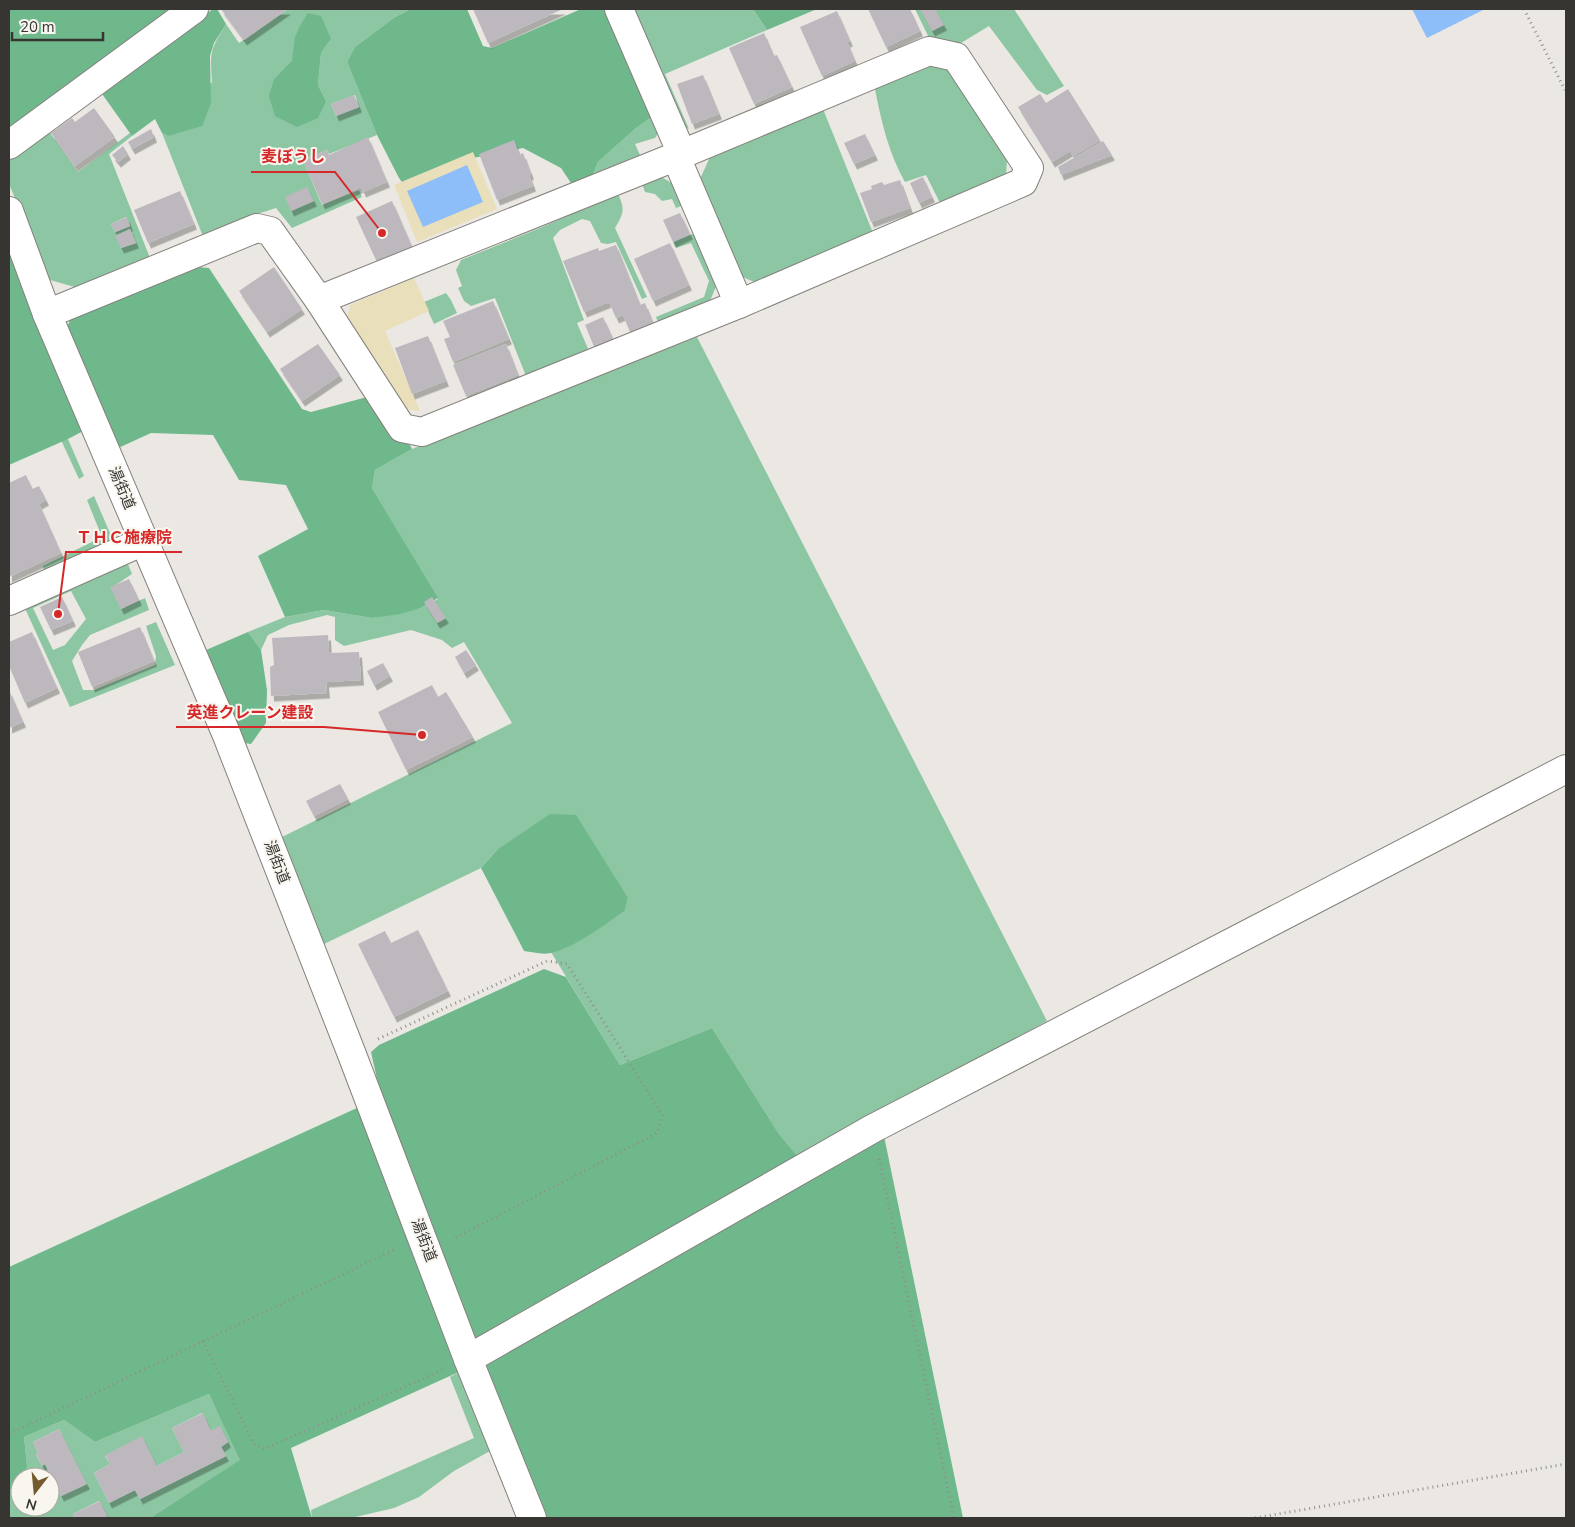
<svg xmlns="http://www.w3.org/2000/svg" width="1575" height="1527" viewBox="0 0 1575 1527" font-family="'Nunito Sans','Noto Sans JP',sans-serif">
  <style>
    .green { fill: #8cc6a2; fill-rule: evenodd }
    .forest { fill: #6eb88c }
    .sand { fill: #e9dfba }
    .water { fill: #8dbef9 }
    .building { fill: #bcb8be; filter: url(#shadow) }
    .lines { fill: none; stroke-linecap: round; stroke-linejoin: round }
    .minor-casing { stroke: #85827d; stroke-width: 30 }
    .path { stroke: #918f8b; stroke-width: 3; stroke-dasharray: 1 4; stroke-linecap: butt }
    .minor { stroke: #fff; stroke-width: 28 }
    .labels { text-anchor: middle; stroke-width: 4; stroke-linejoin: round; paint-order: stroke }
    .street-label { font-size: 15px; fill: #363532; stroke: #f9f6f0 }
    .leader { fill: none; stroke: #d62828; stroke-width: 2 }
    .callout-dot { fill: #d62828; stroke: #f9f6f0; stroke-width: 2 }
    .callout-label { font-size: 16px; text-anchor: middle; font-weight: bold; fill: #d62828; stroke: #f9f6f0; stroke-width: 4; stroke-linejoin: round; paint-order: stroke }
  </style>
  <defs>
    <filter id="shadow"><feDropShadow dx="3" dy="5.5" stdDeviation="0" flood-color="#0004"/></filter>
  </defs>
  <rect width="100%" height="100%" fill="#ebe8e3"/>
  <g class="green">
    <path d="M 288,9 L 411,9 L 395,17 L 355,47 L 347,62 L 377,135 L 329,154 L 327,150 L 303,160 L 322,205 L 359,190 L 362,197 L 292,228 L 276,208 L 248,217 L 204,239 L 162,133 L 168,136 L 212,82 C 210,52 210,50 226,24 L 239,43 ZM 331,39 L 321,53 L 318,85 L 326,101 L 274,79 L 292,60 ZM 355,95 L 359,107 L 336,116 L 331,104 Z"/>
    <polygon points="626,9 753,9 767,30 665,74 689,129 677,123"/>
    <polygon points="915,9 1014,9 1064,86 1047,95 1037,90 989,26 956,46 931,42"/>
    <path d="M 926,65 L 948,69 L 1007,159 L 1006,176 L 940,203 L 926,175 L 905,182 C 889,154 881,121 875,89 Z"/>
    <polygon points="823,109 873,233 757,283 740,276 700,179 710,157"/>
    <polygon points="652,117 662,127 655,138 635,144 640,155 593,174 598,162 636,128"/>
    <path d="M 46,127 L 78,172 L 130,133 L 132,136 L 109,154 L 150,258 L 78,288 L 50,280 L 9,184 L 9,154 ZM 126,217 L 130,226 L 115,232 L 111,224 ZM 130,230 L 136,243 L 121,248 L 116,236 Z"/>
    <polygon points="658,175 675,185 684,205 676,208 672,199 662,201 655,194 645,192 641,181"/>
    <path d="M 618,194 C 625,209 624,213 615,228 L 647,297 L 642,299 L 616,242 L 608,244 L 601,243 L 590,221 L 582,219 L 560,230 L 553,238 L 584,320 L 577,323 L 589,351 L 526,376 L 495,298 L 471,306 L 464,301 L 458,288 L 462,286 L 456,270 L 461,260 L 540,228 Z"/>
    <polygon points="695,233 717,284 710,301 658,322 656,317 704,297 709,281 691,243 676,248 673,242"/>
    <polygon points="446,293 451,300 457,313 434,324 424,302"/>
    <polygon points="697,337 1047,1021 799,1159 779,1134 712,1028 620,1065 551,952 577,942 625,911 628,898 497,850 481,868 322,945 278,839 512,723 464,642 452,648 442,640 411,630 344,646 335,640 335,617 327,615 289,625 268,635 261,650 248,632 285,617 324,610 372,618 421,608 438,599 372,488 375,470 412,449"/>
    <polygon points="68,439 84,476 79,479 61,440"/>
    <polygon points="94,496 113,540 44,571 43,566 102,537 87,500"/>
    <path d="M 126,559 L 132,574 L 111,588 L 121,609 L 145,598 L 149,610 L 90,635 L 82,645 L 72,661 L 83,690 L 94,690 L 155,665 L 156,656 L 146,626 L 156,622 L 175,665 L 70,707 L 23,604 ZM 71,591 L 86,619 L 65,645 L 53,650 L 33,608 Z"/>
    <polygon points="461,1371 490,1451 454,1471 419,1497 394,1508 351,1518 312,1518 311,1510 474,1438 450,1377"/>
    <path d="M 209,1394 L 241,1460 L 150,1518 L 103,1518 L 107,1516 L 99,1501 L 73,1514 L 75,1518 L 9,1518 L 9,1490 L 20,1485 L 20,1507 L 50,1507 L 50,1477 L 26,1477 L 27,1465 L 24,1437 L 64,1420 L 95,1442 ZM 202,1413 L 211,1431 L 220,1427 L 228,1442 L 221,1447 L 226,1456 L 140,1499 L 135,1490 L 109,1503 L 94,1473 L 110,1464 L 105,1456 L 157,1466 L 184,1452 L 172,1428 ZM 59,1429 L 86,1484 L 61,1496 L 45,1464 L 42,1466 L 36,1455 L 38,1453 L 33,1442 Z"/>
  </g>
  <g class="forest">
    <polygon points="9,9 186,9 9,138"/>
    <polygon points="213,9 217,9 226,24 214,43 210,56 211,103 202,126 168,136 162,133 155,119 132,136 100,91"/>
    <polygon points="411,9 467,9 483,46 492,48 581,9 614,9 652,117 636,128 598,162 593,174 583,184 571,183 561,168 523,148 473,158 404,185 399,178 377,135 347,62 355,47 395,17"/>
    <polygon points="753,9 817,9 767,30"/>
    <polygon points="308,13 321,16 331,39 321,53 318,85 326,101 318,118 297,127 275,116 269,96 274,79 292,60 295,37 301,24"/>
    <polygon points="9,244 65,331 73,314 197,267 209,268 302,409 311,412 367,397 396,439 410,445 412,449 375,470 372,488 438,598 421,608 400,614 372,618 324,610 285,617 258,556 308,529 286,485 239,480 213,435 151,433 116,449 104,420 68,439 9,465"/>
    <polygon points="248,632 261,650 267,690 266,723 251,744 237,742 205,659 206,650"/>
    <path d="M 550,814 L 576,815 L 628,898 L 625,911 C 602,926 578,946 551,953 C 542,955 532,952 524,951 L 481,868 L 497,850 Z"/>
    <polygon points="544,969 566,977 620,1065 712,1028 779,1134 806,1167 884,1136 963,1518 540,1518 461,1371 291,1448 312,1518 150,1518 240,1460 209,1394 95,1442 64,1420 24,1437 27,1465 26,1477 20,1477 20,1485 9,1490 9,1267 381,1097 371,1052 379,1045"/>
  </g>
  <g class="sand">
    <polygon points="473,152 497,209 417,242 394,185"/>
    <polygon points="414,278 429,311 385,331 420,411 406,409 346,323 350,305"/>
  </g>
  <g class="water">
    <polygon points="1412,9 1485,9 1427,38"/>
    <polygon points="467,165 483,202 423,227 407,191"/>
  </g>
  <g class="building">
    <polygon points="221,9 288,9 244,40"/>
    <polygon points="473,9 563,9 488,43"/>
    <polygon points="868,9 910,9 920,31 886,47"/>
    <polygon points="920,9 935,9 944,25 932,31"/>
    <polygon points="837,11 850,41 847,42 855,61 822,76 800,27"/>
    <polygon points="764,33 774,56 777,55 792,87 754,104 729,48"/>
    <polygon points="703,75 719,114 692,124 677,84"/>
    <polygon points="1068,89 1100,140 1073,156 1070,151 1052,162 1018,107 1040,94 1046,103"/>
    <polygon points="354,95 359,107 336,116 331,104"/>
    <polygon points="94,108 115,137 75,166 51,133 72,118 75,122"/>
    <polygon points="151,129 154,137 132,149 128,142"/>
    <polygon points="865,134 875,155 854,164 844,143"/>
    <polygon points="368,137 387,182 363,192 361,187 322,204 303,160 327,150 329,155"/>
    <polygon points="514,140 520,155 523,153 531,174 529,175 533,186 497,200 479,154"/>
    <polygon points="1103,141 1112,155 1061,175 1058,167"/>
    <polygon points="123,146 128,154 118,162 112,155"/>
    <polygon points="923,177 932,197 919,203 910,183"/>
    <polygon points="900,180 910,208 871,222 860,193 872,189 871,186 882,182 884,185"/>
    <polygon points="307,187 314,201 291,211 285,197"/>
    <polygon points="180,191 194,224 148,243 134,210"/>
    <polygon points="392,201 412,247 377,262 356,217"/>
    <polygon points="680,213 690,234 673,242 663,220"/>
    <polygon points="127,217 130,226 115,232 111,224"/>
    <polygon points="130,229 136,243 121,248 115,236"/>
    <polygon points="670,243 689,285 653,301 634,259"/>
    <polygon points="616,245 640,305 645,303 653,323 630,332 623,315 616,318 609,302 584,312 563,261 598,248 599,251"/>
    <polygon points="274,267 302,309 267,332 239,291"/>
    <polygon points="493,301 509,339 453,362 444,339 450,337 443,321"/>
    <polygon points="603,317 614,341 595,349 585,325"/>
    <polygon points="428,336 446,381 412,394 395,348"/>
    <polygon points="318,344 340,375 302,401 280,369"/>
    <polygon points="506,344 518,375 466,396 453,365"/>
    <polygon points="26,475 32,489 39,486 46,500 39,504 61,553 9,577 9,483"/>
    <polygon points="129,579 139,600 121,609 110,587"/>
    <polygon points="62,597 73,621 51,630 40,607"/>
    <polygon points="432,597 446,618 437,623 424,602"/>
    <polygon points="140,627 154,661 92,687 78,652"/>
    <polygon points="32,632 57,688 25,703 9,666 9,642"/>
    <polygon points="328,635 329,653 359,652 361,680 326,682 327,693 271,696 270,667 274,665 272,638"/>
    <polygon points="466,650 476,665 464,673 455,657"/>
    <polygon points="383,663 390,676 374,685 367,671"/>
    <polygon points="432,685 438,697 446,692 473,737 406,770 378,712"/>
    <polygon points="9,690 23,722 9,728"/>
    <polygon points="340,784 348,799 314,816 306,801"/>
    <polygon points="418,930 448,991 394,1017 358,944 385,931 391,943"/>
    <polygon points="203,1413 211,1431 220,1426 228,1442 221,1447 226,1456 140,1499 135,1490 109,1503 94,1473 110,1464 105,1455 142,1436 157,1466 184,1452 172,1428"/>
    <polygon points="59,1429 87,1484 61,1496 45,1464 42,1466 36,1454 38,1453 33,1442"/>
    <polygon points="100,1501 107,1516 103,1518 75,1518 73,1514"/>
  </g>
  <g class="lines">
    <g class="minor-casing">
      <g id="minor">
        <polyline points="619,9 682,154"/>
        <polygon points="929,51 956,57 1029,168 1023,182 739,304 422,432 402,428 319,300 682,154"/>
        <polyline points="9,145 194,9"/>
        <polyline points="676,157 739,304"/>
        <polyline points="9,211 47,314 226,733 351,1052 468,1359 532,1518"/>
        <polyline points="47,314 257,228 270,231 319,300"/>
        <polyline points="9,601 144,541"/>
        <polyline points="468,1359 872,1129 1566,769"/>
      </g>
    </g>
    <g class="path">
      <polyline points="1524,9 1566,92"/>
      <polyline points="378,1039 547,961 567,964 663,1116 657,1133 453,1239"/>
      <polyline points="879,1159 954,1518"/>
      <polyline points="203,1341 254,1444 265,1449 442,1370"/>
      <polyline points="9,1434 396,1249"/>
      <polyline points="1255,1518 1566,1464"/>
    </g>
    <use href="#minor" class="minor"/>
  </g>
  <g class="labels">
    <g class="street-label">
      <text transform="translate(122 488) rotate(67)" y="5">湯街道</text>
      <text transform="translate(277 862) rotate(69)" y="5">湯街道</text>
      <text transform="translate(424 1240) rotate(69)" y="5">湯街道</text>
    </g>
  </g>
  <path class="leader" d="M382 233L335 172H251M58 614L66 552H182M422 735L324 727H176"/>
  <g class="callout-dot">
    <circle cx="382" cy="233" r="5"/>
    <circle cx="58" cy="614" r="5"/>
    <circle cx="422" cy="735" r="5"/>
  </g>
  <g class="callout-label">
    <text x="293" y="162">麦ぼうし</text>
    <text x="124" y="543">ＴＨＣ施療院</text>
    <text x="250" y="718">英進クレーン建設</text>
  </g>
  <rect width="1575" height="1527" fill="none" stroke="#363532" stroke-width="20"/>
  <g transform="translate(35 1492) rotate(196)"><circle r="24" fill="#f9f6f0" stroke="#aba9a4"/>
  <path d="M0-4L9 19L0 12L-9 19Z" fill="#755a2d"/>
  <text y="-8" font-size="14" font-weight="bold" text-anchor="middle" fill="#363532">N</text>
  </g>
  <path d="M12 32v8h91v-8" fill="none" stroke="#363532" stroke-width="2.5"/>
  <text x="20" y="32" font-size="15" fill="#363532" stroke="#f9f6f0" stroke-width="4" paint-order="stroke">20 m</text>
</svg>
